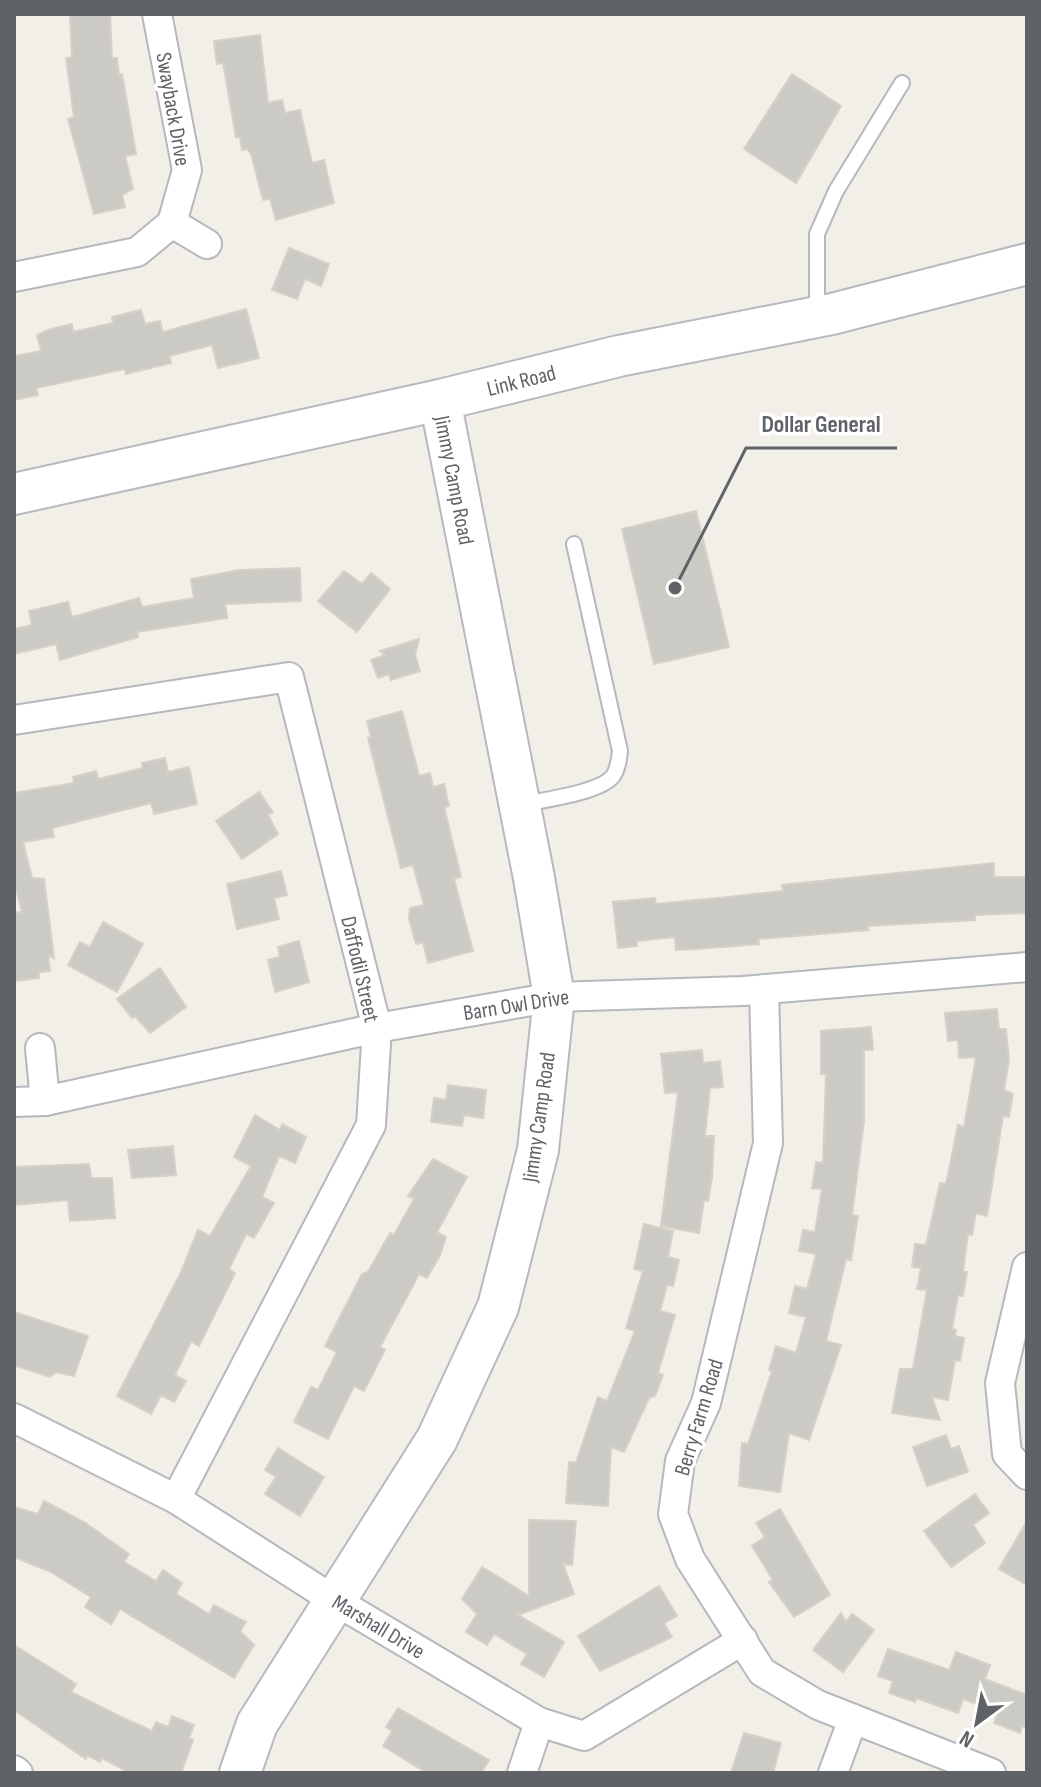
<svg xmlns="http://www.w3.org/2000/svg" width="1041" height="1787" viewBox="0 0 1041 1787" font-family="'Sofia Sans Condensed',sans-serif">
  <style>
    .building { fill: #cccac5; stroke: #d6d1c6; stroke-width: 2 }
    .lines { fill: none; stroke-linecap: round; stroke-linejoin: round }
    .lane-casing { stroke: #b5b8bc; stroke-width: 18 }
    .street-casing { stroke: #b5b8bc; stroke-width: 32 }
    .secondary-casing { stroke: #b6babf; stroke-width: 44 }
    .lane { stroke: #fff; stroke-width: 14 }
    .street { stroke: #fff; stroke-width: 28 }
    .secondary { stroke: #fff; stroke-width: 40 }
    .labels { text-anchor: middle; stroke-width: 7; stroke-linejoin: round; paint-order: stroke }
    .street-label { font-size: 22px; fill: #5f6368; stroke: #fff }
    .leader { fill: none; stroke: #5f6368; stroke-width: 3 }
    .callout-dot { fill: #5f6368; stroke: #fff; stroke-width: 3 }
    .callout-label { font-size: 24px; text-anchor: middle; font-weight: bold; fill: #5f6368; stroke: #fff; stroke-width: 7; stroke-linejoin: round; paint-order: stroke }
  </style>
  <rect width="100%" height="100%" fill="#f1efe8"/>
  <g class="building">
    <polygon points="70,14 110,14 112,58 117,58 119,75 122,74 136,154 125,156 133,189 122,195 125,207 94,214 68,119 74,117 66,58 72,57"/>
    <polygon points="260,35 268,103 282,100 285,113 300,110 312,163 324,160 334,203 276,220 270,199 263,200 251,154 247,149 242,150 240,137 236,137 223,63 217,64 214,41"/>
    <polygon points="792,74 841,106 796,183 744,149"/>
    <polygon points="289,248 329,264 321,286 305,279 297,299 272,290"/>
    <polygon points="246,309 259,358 218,368 212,345 169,356 171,363 126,374 125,369 36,388 38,395 14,400 14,356 41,351 37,335 48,330 72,324 73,332 113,323 112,317 141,310 145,324 160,321 163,332"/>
    <polygon points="696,511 729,647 654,664 622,529"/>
    <polygon points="300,568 301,601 225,604 227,618 137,632 138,637 60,660 56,644 14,654 14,629 32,625 29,611 68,602 72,617 139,598 142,607 194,598 191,579 239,570"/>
    <polygon points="344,571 362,584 371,573 390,589 357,632 318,601"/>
    <polygon points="419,639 415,655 420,671 391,680 389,674 378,678 371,660 385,655 380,651"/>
    <polygon points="402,711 419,776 430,773 433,787 444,784 449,806 444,807 461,877 454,879 473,951 428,963 423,942 416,944 409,919 410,908 424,905 413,865 401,868 368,738 371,737 367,721"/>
    <polygon points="165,758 168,772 189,767 197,804 154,814 151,803 52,828 54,837 23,842 32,878 44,879 54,958 48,955 50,971 39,972 39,978 14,981 14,913 22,912 14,881 14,793 74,783 73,777 96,771 98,779 143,768 142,763"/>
    <polygon points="259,792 273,812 268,815 278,834 242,859 216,821"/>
    <polygon points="994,863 994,877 1027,877 1027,913 975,915 975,920 868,926 868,930 758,939 759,944 696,949 676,950 675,937 637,941 637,946 618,948 613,902 655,898 656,904 728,897 783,891 782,885"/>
    <polygon points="281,871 287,895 274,898 279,919 237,929 227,884"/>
    <polygon points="103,922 143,944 117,992 68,965 80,942 90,947"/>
    <polygon points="299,941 309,982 275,992 268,960 280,957 278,947"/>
    <polygon points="160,968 186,1007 150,1033 135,1016 132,1018 117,999"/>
    <polygon points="997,1009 999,1029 1006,1029 1009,1060 1004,1090 1013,1094 1009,1117 1003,1116 987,1216 976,1213 972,1235 968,1234 963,1272 967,1272 963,1296 958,1295 952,1329 956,1330 955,1336 964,1338 960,1361 955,1360 948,1400 932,1397 940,1420 892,1413 900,1369 913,1369 927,1290 917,1289 921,1268 912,1267 915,1244 926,1245 940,1183 946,1184 958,1125 964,1127 976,1057 959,1058 958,1040 948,1041 945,1013"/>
    <polygon points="871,1027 873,1050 864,1050 864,1121 852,1215 858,1216 851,1260 846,1259 826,1341 841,1345 809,1440 789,1433 780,1492 739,1486 742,1443 748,1444 772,1371 769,1370 776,1346 796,1353 806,1317 789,1313 795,1286 807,1289 816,1254 799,1251 803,1230 815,1232 822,1189 812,1188 816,1162 823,1163 826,1074 821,1074 821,1031"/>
    <polygon points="702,1050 703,1063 720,1061 723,1087 710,1088 705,1136 714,1136 712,1177 708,1201 704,1200 699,1233 661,1226 678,1092 665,1093 661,1054"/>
    <polygon points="448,1085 486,1090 483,1118 464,1115 462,1126 431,1122 434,1098 446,1100"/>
    <polygon points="255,1115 280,1130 282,1124 306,1137 295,1163 279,1156 262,1197 274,1203 254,1238 246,1234 229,1269 235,1273 199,1346 191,1341 175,1375 186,1381 174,1402 161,1395 151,1414 117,1396 181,1272 198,1230 210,1236 251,1166 234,1157"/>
    <polygon points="173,1146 176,1175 132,1178 128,1150"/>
    <polygon points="433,1159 467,1177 437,1232 446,1237 440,1255 427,1278 419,1274 380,1347 385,1350 364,1391 354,1386 328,1439 294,1422 311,1387 318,1390 337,1352 325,1346 362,1274 368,1272 390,1233 394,1235 414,1199 408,1196"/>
    <polygon points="89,1164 91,1178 112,1178 115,1218 70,1221 68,1200 14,1205 14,1167"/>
    <polygon points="644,1224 673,1231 668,1257 679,1260 673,1286 667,1285 660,1311 675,1315 658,1373 663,1375 655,1396 649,1398 624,1452 611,1447 608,1506 566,1503 569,1462 576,1463 598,1397 607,1401 635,1331 626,1328 643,1271 634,1269"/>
    <polygon points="14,1312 88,1336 74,1376 56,1372 50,1377 14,1365"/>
    <polygon points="946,1435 951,1449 959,1446 968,1472 927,1486 913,1447"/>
    <polygon points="278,1448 324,1477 300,1516 265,1494 276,1477 265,1470"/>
    <polygon points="975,1494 989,1513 973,1525 985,1543 951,1567 924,1531"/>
    <polygon points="44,1501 84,1522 129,1554 124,1562 156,1581 163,1570 182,1583 176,1594 209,1614 214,1605 246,1622 240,1631 254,1645 234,1678 120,1609 111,1624 85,1607 91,1597 51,1572 14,1557 14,1507 38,1514"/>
    <polygon points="780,1509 830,1595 794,1617 769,1582 773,1580 752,1546 765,1537 756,1523"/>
    <polygon points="529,1520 576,1521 572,1565 563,1564 574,1594 518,1615 564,1642 544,1677 521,1664 527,1654 494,1634 487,1645 466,1632 477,1614 462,1599 482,1567 529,1596"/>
    <polygon points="1027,1521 1027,1585 999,1569"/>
    <polygon points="659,1586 677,1616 664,1623 672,1637 600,1671 578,1636"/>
    <polygon points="841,1613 846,1622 852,1614 874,1630 843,1672 813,1650"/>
    <polygon points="14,1645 76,1684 71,1692 115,1714 152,1731 156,1722 168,1727 172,1716 194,1725 189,1738 193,1740 181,1773 130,1773 102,1758 100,1762 87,1755 86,1759 14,1710"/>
    <polygon points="888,1649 949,1670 956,1652 990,1665 985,1679 1027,1695 1027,1728 1022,1726 1020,1733 994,1723 998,1712 963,1699 958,1713 916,1698 915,1702 889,1693 893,1681 878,1676"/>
    <polygon points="398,1708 489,1760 481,1773 427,1773 383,1746 392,1731 386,1727"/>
    <polygon points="744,1733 781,1743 773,1773 731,1773"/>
  </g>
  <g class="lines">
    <g class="lane-casing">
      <g id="lane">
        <polyline points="817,313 817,234 836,191 902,83"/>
        <path d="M 520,805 C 542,800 600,793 613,776 C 618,769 619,760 620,751 L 574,544"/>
      </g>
    </g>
    <g class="street-casing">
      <g id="street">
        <polyline points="172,223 207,244"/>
        <polyline points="14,277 137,252 172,223 187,170 157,14"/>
        <polyline points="14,720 289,677 377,1028 371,1125 176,1499"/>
        <polyline points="764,989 768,1143 706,1403 680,1461 673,1514 690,1559 762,1672 818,1705 991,1773"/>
        <polyline points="40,1048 45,1101"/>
        <polyline points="14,1102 45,1101 377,1028 554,997 743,991 1027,967"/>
        <polyline points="1027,1267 1000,1383 1007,1454 1027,1475"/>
        <polyline points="14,1418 176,1499 334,1600 539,1722 584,1736 743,1640"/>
        <polyline points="14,1770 18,1773"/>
        <polyline points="522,1773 539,1722"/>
        <polyline points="833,1773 853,1719"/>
      </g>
    </g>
    <g class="secondary-casing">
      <g id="secondary">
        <polyline points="14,494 440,400 619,356 832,314 1027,264"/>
        <polyline points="240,1773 257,1724 437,1439 498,1307 538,1150 554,997 534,878 440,400"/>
      </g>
    </g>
    <use href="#lane" class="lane"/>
    <use href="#street" class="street"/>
    <use href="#secondary" class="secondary"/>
  </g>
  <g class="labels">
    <g class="street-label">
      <text transform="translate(174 109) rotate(80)" y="8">Swayback Drive</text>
      <text transform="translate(521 380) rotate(-14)" y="8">Link Road</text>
      <text transform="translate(455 480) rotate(79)" y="8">Jimmy Camp Road</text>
      <text transform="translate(361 969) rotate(77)" y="8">Daffodil Street</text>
      <text transform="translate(516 1004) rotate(-9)" y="8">Barn Owl Drive</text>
      <text transform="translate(538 1117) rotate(-82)" y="8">Jimmy Camp Road</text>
      <text transform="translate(698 1417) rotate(-73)" y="8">Berry Farm Road</text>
      <text transform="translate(379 1626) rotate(31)" y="8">Marshall Drive</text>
    </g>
  </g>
  <path class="leader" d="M675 588L746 448H897"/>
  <circle class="callout-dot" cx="675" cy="588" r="8"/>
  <g class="callout-label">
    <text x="821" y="432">Dollar General</text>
  </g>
  <rect width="1041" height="1787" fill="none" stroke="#5f6368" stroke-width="32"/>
  <g transform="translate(977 1723) rotate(212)" stroke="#ffffff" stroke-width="6" paint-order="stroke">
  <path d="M0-6L14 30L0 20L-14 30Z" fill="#5f6368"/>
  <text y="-12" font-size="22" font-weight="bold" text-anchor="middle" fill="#5f6368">N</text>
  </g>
</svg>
